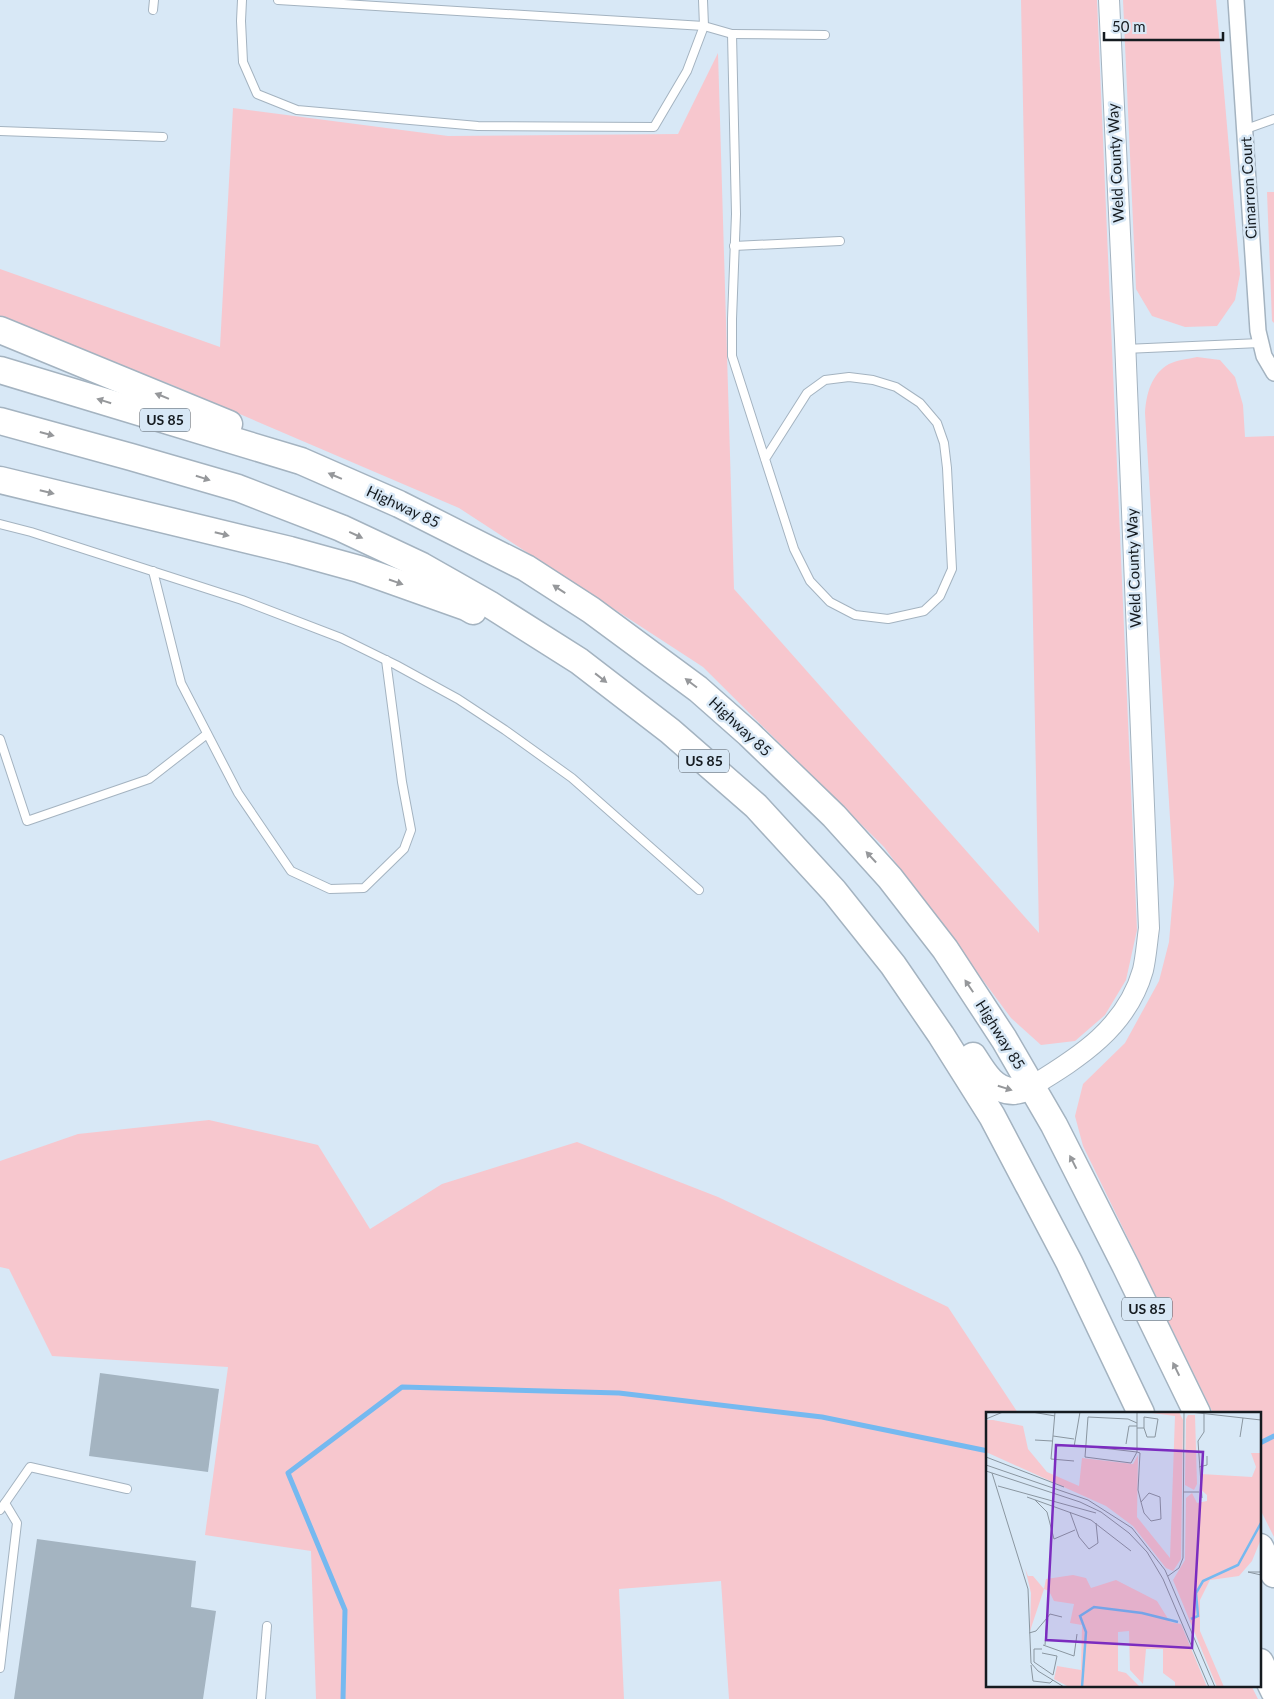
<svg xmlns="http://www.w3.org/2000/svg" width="1274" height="1699" viewBox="0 0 1274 1699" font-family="Lato,sans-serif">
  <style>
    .green { fill: #f7c7ce }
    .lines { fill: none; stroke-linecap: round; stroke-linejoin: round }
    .stream { stroke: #75b9f0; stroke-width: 5 }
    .building { fill: #a4b4c1 }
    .service-casing { stroke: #a4b3c0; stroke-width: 10 }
    .minor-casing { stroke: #a4b3c0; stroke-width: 18 }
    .tertiary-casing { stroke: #a4b3c0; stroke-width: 22 }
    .trunk-casing { stroke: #a4b3c0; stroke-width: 29 }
    .service { stroke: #fff; stroke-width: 8 }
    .minor { stroke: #fff; stroke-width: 15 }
    .tertiary { stroke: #fff; stroke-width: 20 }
    .trunk { stroke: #fff; stroke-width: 26 }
    .oneway { fill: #96989b }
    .labels { text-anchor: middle; stroke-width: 5; stroke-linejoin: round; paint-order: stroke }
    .shield { fill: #d8e8f6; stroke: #505860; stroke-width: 1 }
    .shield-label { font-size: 14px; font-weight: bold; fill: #151b20 }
    .street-label { font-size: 15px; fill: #151b20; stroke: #d8e8f6 }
    .inset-river { fill: none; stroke: #75b9f0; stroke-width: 2.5 }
    .inset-road { fill: none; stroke: #8a96a0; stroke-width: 1 }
    .view { fill: #7b2cbf; fill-opacity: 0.15; stroke: #7b2cbf; stroke-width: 2.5 }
    .inset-edge { fill: none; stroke: #151b20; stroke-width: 2.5 }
  </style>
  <rect width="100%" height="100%" fill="#d8e8f6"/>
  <g class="green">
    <polygon points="1021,0 1097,0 1137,930 1126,980 1105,1015 1075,1041 1041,1045 1011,1018 884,847 703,667 459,508 172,385 0,318 0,269 220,347 233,108 448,136 678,134 718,53 734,589 1039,933"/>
    <polygon points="1123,0 1216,0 1240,274 1235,300 1217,326 1185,327 1152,316 1136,289"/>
    <polygon points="1267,192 1274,192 1274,323 1272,321"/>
    <path d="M 1197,357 L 1220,360 L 1235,377 L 1243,405 L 1245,437 L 1274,436 L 1274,1537 L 1260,1509 L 1260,1413 L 1213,1413 L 1083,1146 L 1075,1116 L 1083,1084 L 1125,1043 L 1159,981 L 1169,942 L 1174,883 L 1145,413 C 1146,395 1151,374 1169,364 C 1177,360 1188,359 1197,357 Z"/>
    <polygon points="209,1120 318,1145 370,1229 442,1184 577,1142 718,1197 948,1307 1018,1413 988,1413 988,1685 1251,1685 1258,1699 729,1699 721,1581 619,1589 624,1699 316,1699 311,1551 205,1535 228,1367 52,1356 9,1269 0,1267 0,1161 78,1134"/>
  </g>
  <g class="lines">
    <g class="stream">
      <polyline points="1260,1443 1274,1436"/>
      <polyline points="343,1699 345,1610 288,1473 402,1387 619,1393 822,1417 988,1451"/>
    </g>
  </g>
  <g class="building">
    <polygon points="100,1373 219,1389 208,1472 89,1456"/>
    <polygon points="37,1539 196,1561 191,1607 216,1611 203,1699 14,1699"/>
  </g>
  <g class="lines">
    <g class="service-casing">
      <g id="service">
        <polyline points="242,0 241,21 243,62 257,94 297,110 478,126 654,127 687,71 704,26 703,0"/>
        <polyline points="278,0 704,26 732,34 736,214 732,319 732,356 765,459 794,549 810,581 830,602 855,615 888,619 924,611 940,596 952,569 947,468 944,443 937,423 920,403 896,387 873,380 849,377 825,380 807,393 765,459"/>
        <polyline points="153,10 154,0"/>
        <polyline points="732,34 825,35"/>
        <polyline points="1246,129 1274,119"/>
        <polyline points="0,131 163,137"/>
        <polyline points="734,246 840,241"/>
        <polyline points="1125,349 1260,343"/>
        <polyline points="0,524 31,532 242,600 341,638 396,665 458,699 505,730 572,778 699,890"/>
        <polyline points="153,571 181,683 238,793 291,871 330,889 364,888 404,849 411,830 402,782 386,660"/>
        <polyline points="0,739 27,821 149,779 207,734"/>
        <polyline points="5,1503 30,1467 127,1489"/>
        <polyline points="0,1510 5,1503 17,1523 0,1668"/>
        <polyline points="261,1699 267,1626"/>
      </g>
    </g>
    <g class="minor-casing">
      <polyline id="minor" points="1236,0 1258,331 1264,356 1274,373"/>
    </g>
    <g class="tertiary-casing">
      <path id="tertiary" d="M 1032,1086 C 1080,1057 1127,1027 1143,970 C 1146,957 1147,942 1149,928 L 1125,340 L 1109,0"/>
    </g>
    <g class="trunk-casing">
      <g id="trunk">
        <polyline points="0,330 229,424"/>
        <polyline points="0,370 301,461 399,504 526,568 591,610 698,689 749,734 834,816 890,878 945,949 1004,1039 1054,1125 1126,1267 1197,1413"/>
        <polyline points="0,421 131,457 238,488 341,528 422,566 489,604 579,661 670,731 756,806 834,891 893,965 941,1035 992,1116 1069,1262 1141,1413"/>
        <polyline points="0,480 290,550 359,569 466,607 473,611"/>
        <path d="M 973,1056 C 982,1070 993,1091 1013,1091 C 1018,1091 1026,1088 1032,1086"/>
        <polyline points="1260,1547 1274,1574"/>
        <polyline points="1260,1662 1274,1691"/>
      </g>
    </g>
    <use href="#service" class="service"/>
    <use href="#minor" class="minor"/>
    <use href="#tertiary" class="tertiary"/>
    <use href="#trunk" class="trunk"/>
  </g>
  <defs><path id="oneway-solid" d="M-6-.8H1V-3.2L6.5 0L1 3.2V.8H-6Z" transform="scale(1.25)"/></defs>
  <g class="oneway">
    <use href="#oneway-solid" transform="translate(162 396) rotate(-158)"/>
    <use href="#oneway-solid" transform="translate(104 401) rotate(-163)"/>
    <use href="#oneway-solid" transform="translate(47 434) rotate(15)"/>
    <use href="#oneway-solid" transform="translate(335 476) rotate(-157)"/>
    <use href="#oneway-solid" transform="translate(203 478) rotate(17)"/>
    <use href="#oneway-solid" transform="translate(47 492) rotate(14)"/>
    <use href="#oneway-solid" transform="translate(222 534) rotate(14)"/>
    <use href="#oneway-solid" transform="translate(356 535) rotate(25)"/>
    <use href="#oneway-solid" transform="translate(396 582) rotate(19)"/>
    <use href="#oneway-solid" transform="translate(559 589) rotate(-147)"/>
    <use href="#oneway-solid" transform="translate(601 678) rotate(38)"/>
    <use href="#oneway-solid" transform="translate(691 683) rotate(-143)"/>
    <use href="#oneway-solid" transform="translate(871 857) rotate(-133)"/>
    <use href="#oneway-solid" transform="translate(969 986) rotate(-124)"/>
    <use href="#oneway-solid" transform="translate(1005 1088) rotate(17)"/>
    <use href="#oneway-solid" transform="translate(1073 1162) rotate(-117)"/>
    <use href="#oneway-solid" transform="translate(1176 1369) rotate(-116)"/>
  </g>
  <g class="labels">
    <g class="shield">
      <rect x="140" y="408.5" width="50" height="23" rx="4"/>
      <rect x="679" y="749.5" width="50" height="23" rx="4"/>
      <rect x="1122" y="1297.5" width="50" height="23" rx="4"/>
    </g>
    <g class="shield-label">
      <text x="165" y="425">US 85</text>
      <text x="704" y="766">US 85</text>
      <text x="1147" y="1314">US 85</text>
    </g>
    <g class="street-label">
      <text transform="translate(1116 163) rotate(-93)" y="5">Weld County Way</text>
      <text transform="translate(1249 188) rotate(-93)" y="5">Cimarron Court</text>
      <text transform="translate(403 507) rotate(25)" y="5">Highway 85</text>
      <text transform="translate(1134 568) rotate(-92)" y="5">Weld County Way</text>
      <text transform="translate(740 727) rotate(43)" y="5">Highway 85</text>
      <text transform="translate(1000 1035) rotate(58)" y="5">Highway 85</text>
    </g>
  </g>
  <g transform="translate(986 1412)">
    <rect width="275" height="275" fill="#d8e8f6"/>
    <path d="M 158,0 L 193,0 L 197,8 L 195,147 L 187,159 L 180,156 L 147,114 L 120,94 L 0,40 L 0,8 L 7,8 L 37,14 L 42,37 L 61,60 L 93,74 L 96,46 L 147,52 L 152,43 L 151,105 L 184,146 L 189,4 ZM 202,3 L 209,3 L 211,72 L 208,78 L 199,73 L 200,7 ZM 275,10 L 275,127 L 266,149 L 253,164 L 224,168 L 214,188 L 214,219 L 238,275 L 231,275 L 187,168 L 199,148 L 200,86 L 206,81 L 211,91 L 221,89 L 221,83 L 214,77 L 215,62 L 266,65 L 270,55 L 265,41 L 274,41 ZM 39,156 L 42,164 L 47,164 L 58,177 L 60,167 L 87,163 L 100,166 L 105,176 L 130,168 L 171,189 L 184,210 L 195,212 L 221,275 L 189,275 L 189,270 L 177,261 L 177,237 L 160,237 L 157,272 L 144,258 L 143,219 L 132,220 L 132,259 L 140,261 L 154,275 L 83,275 L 68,267 L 71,254 L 95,258 L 96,213 L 84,211 L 88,192 L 68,189 L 63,179 L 58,177 L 44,219 L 45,181 Z" fill="#f7c7ce"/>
    <path class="inset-river" d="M 205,207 L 212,204 L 210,181 L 217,169 L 252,153 L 275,111M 96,275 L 100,220 L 94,204 L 108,195 L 156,201 L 192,210"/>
    <path class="inset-road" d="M 46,0 L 69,4M 69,0 L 65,47 L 88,49M 151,0 L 151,40 L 145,51 L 99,45 L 102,5 L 142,7 L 151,11M 204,0 L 275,8M 0,7 L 17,0M 151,16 L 158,16 L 158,5 L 172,7 L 169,25 L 161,25 L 158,16M 67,24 L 88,27M 254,25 L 257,6M 49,28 L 66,29M 140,32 L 143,14 L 151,14M 98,34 L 151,40M 88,35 L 94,0M 151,40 L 154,41 L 152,78 L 155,90 L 158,101 L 165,109 L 175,107 L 174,85 L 163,81 L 155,90M 0,45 L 78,75M 0,53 L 102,88 L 146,116 L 179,158 L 229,275M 213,55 L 221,53 L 221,44M 0,59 L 94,90 L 115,100 L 143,121 L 161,140 L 177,167 L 223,275M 6,61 L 42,177 L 45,251 L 52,259 L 78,275M 12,74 L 110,101M 197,80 L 213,80M 41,85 L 105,108 L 145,139M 216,86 L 212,29 L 218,20 L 218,2M 49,88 L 61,100 L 68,127 L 89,118M 84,100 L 93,125 L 103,137 L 112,131 L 110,111M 275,160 L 262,160 L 275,163M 182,164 L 193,156 L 197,146 L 198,0M 61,206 L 64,202 L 76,205M 43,221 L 50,219 L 61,206 L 59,233M 57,233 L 88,244 L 91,222M 56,241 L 71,244 L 67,263 L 48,250 L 48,237 L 56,237M 45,253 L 47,269 L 64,271 L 67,268"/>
    <path class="view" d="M 70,33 L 217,40 L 206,236 L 60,228 Z"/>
    <rect width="275" height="275" class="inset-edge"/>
  </g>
  <path d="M1104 32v8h119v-8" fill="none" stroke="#151b20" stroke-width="2.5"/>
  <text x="1112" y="32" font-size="15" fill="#151b20" stroke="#d8e8f6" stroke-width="4" paint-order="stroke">50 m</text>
</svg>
